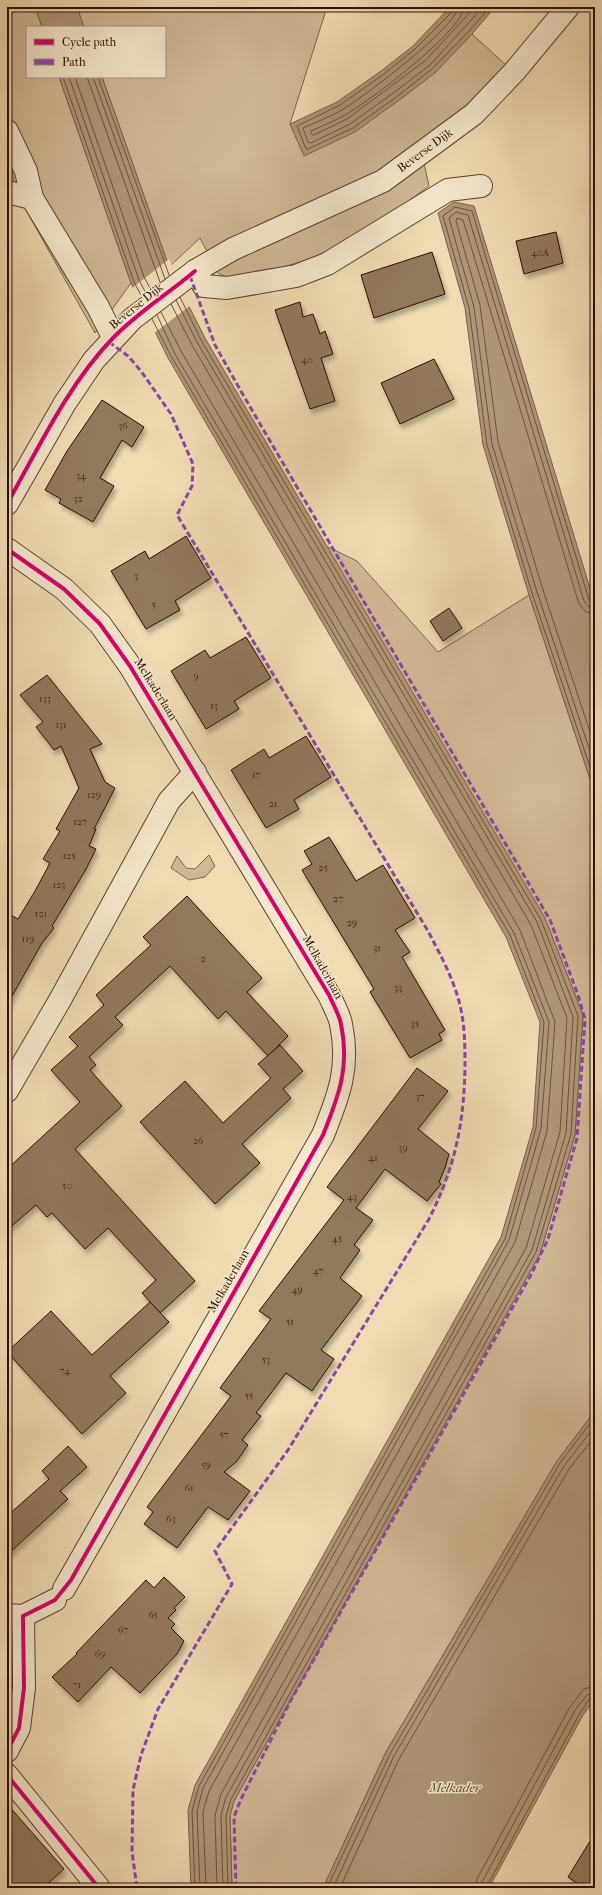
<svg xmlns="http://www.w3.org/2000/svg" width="602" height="1895" viewBox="0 0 602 1895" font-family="'IM FELL French Canon',serif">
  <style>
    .green { fill: #cfb995; stroke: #7d644a }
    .water { fill: #ad9676; stroke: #796047 }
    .pier { fill: #f0dcb3 }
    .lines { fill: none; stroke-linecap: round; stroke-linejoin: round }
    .shore { stroke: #6c523b; stroke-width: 1 }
    .building { fill: #91795d; stroke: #2b0e00; filter: url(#shadow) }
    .minor-casing { stroke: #5c422d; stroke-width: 24 }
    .minor { stroke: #f5e8ce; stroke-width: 22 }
    .quiet { stroke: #8e44ad; stroke-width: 3; stroke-dasharray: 6 3; stroke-linecap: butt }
    .cycleway-casing { stroke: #f5e8ce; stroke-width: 6 }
    .cycleway { stroke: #d6006c; stroke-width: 4 }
    .labels { text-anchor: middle; stroke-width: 3; stroke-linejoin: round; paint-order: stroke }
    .number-label { font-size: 10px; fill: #442917 }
    .street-label { font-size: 12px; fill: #2b0e00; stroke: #f5e8ce }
    .water-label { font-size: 13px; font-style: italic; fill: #664b35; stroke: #f5e8ce }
  </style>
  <defs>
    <filter id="shadow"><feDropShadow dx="2.5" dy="4.5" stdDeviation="2" flood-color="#0004"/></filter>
  </defs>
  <rect width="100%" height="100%" fill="#f0dcb3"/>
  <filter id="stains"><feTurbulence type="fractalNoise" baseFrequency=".005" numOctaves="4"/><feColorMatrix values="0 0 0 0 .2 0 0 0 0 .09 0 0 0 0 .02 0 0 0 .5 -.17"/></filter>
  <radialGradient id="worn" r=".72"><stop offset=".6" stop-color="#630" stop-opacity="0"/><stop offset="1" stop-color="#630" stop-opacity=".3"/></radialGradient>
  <g class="green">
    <polygon points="7,7 35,7 42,27 27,27 27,77 59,77 131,283 95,333 17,194 12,172 7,162"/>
    <path d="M 77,7 L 327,7 L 290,124 L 297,138 L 402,98 L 436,71 L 472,34 L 507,66 L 466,108 L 420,145 L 429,186 C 391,214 353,241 309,259 C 296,264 281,267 268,271 C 253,275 232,282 218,273 L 200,238 L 169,267 L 102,77 L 165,77 L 165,27 L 84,27 Z"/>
    <polygon points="326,546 357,561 438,652 529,595 595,794 595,1411 557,1461 386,1752 323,1888 232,1888 230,1815 234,1801 540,1254 575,1135 583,1015 545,919"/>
    <polygon points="209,855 215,866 205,877 189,880 171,868 177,856 186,868 195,869"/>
  </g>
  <g class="water">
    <polygon points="35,7 77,7 84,27 42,27"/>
    <polygon points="450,7 495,7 472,34 436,72 402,98 355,132 304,156 290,124 337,102 381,71 413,46"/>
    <polygon points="59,77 102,77 169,267 205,338 545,918 583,1015 575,1135 540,1254 234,1801 230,1816 232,1888 191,1888 188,1810 195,1785 501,1237 533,1127 540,1022 506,937 168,358 131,283"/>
    <polygon points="454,202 474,206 595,605 595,794 529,595 483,445 465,308 438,213"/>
    <polygon points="595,1411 595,1699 583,1715 489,1888 323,1888 386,1752 557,1461"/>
  </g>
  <polygon class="pier" points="169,259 191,305 153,334 131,289"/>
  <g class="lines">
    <g class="shore">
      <polyline points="453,7 450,14 415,49 384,74 340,105 297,126 306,149 308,149 353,128 399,95 433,68 469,31 490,7"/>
      <path d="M 458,7 C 457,27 362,98 342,110 C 330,117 316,122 303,128 L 308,142 L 311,143 L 350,124 L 396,91 L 430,65 L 483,7"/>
      <path d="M 464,7 C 463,31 368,102 345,115 C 334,121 322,126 311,131 L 311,134 L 314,135 L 347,119 L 426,60 L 475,7"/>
      <polyline points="63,77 134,282 142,297"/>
      <polyline points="69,77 139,280 146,293"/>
      <polyline points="75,77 144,277 151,290"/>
      <polyline points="87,77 160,282"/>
      <polyline points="93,77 165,279"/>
      <polyline points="98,77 169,275"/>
      <polyline points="180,297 201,340 541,920 578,1016 571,1134 536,1252 231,1799 226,1816 228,1888"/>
      <polyline points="176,300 197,342 537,922 573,1017 566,1133 532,1250 226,1797 221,1815 223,1888"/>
      <polyline points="171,304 192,345 531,925 567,1018 560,1132 526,1248 221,1794 215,1815 217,1888"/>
      <polyline points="161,312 181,351 520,930 555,1022 547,1131 515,1242 209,1791 203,1812 206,1888"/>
      <polyline points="157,315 175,354 514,933 549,1022 541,1129 509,1240 203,1788 197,1811 200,1888"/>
      <polyline points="152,319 171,356 510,935 544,1022 536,1128 505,1239 199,1786 192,1811 195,1888"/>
      <polyline points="595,603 589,600 472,211 455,207 443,216 469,308 487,445 532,593 595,782"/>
      <polyline points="595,608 589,607 584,601 468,215 456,212 449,218 474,307 492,444 537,592 595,766"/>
      <polyline points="595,614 586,612 579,604 463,220 457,218 456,221 480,305 498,442 543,590 595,747"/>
      <polyline points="327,1888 390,1754 560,1463 595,1417"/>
      <polyline points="333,1888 394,1756 564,1466 595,1426"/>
      <polyline points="340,1888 399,1759 569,1469 595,1436"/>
      <polyline points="475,1888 477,1879 570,1707 584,1689 595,1686"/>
      <polyline points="481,1888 482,1882 575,1710 587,1695 595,1692"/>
      <polyline points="486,1888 580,1713 590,1698 595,1697"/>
    </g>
  </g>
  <g class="building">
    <polygon points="556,232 563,263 524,274 516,241"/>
    <polygon points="432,252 445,294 374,318 361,275"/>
    <polygon points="300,302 303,317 313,314 320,334 325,331 333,354 321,358 335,401 310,409 275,310"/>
    <polygon points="434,359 454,399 400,424 381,383"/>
    <polygon points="102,400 144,427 132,447 122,440 100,478 114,486 93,522 59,503 61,499 45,490 67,451"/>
    <polygon points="186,536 211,578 175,601 180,610 146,629 111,571 145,551 149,559"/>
    <polygon points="449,608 462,628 443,641 430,621"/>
    <polygon points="246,637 271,678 234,701 239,709 206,729 171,671 205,650 210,658"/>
    <polygon points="47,675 102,744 90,749 105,782 115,788 94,829 96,829 89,846 96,849 85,871 52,926 54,928 42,943 7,1005 7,913 18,919 35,891 50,863 43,859 60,831 56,829 79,788 61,746 54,750 36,727 43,722 20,695"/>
    <polygon points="306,736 331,777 294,800 299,809 266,828 231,770 264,749 269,758"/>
    <polygon points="329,837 356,881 383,865 415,918 395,930 410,952 402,957 445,1030 439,1034 442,1040 410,1058 370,992 374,989 302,870 312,864 304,851"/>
    <polygon points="187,896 262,978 247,992 288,1036 268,1056 226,1011 218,1019 170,966 115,1017 123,1025 89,1057 96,1065 90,1070 122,1106 75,1149 195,1281 160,1313 142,1293 156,1280 108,1228 85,1249 52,1213 47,1217 36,1205 7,1230 7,1169 80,1102 51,1070 78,1046 69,1037 104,1005 96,995 151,945 143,937"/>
    <polygon points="280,1045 303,1071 283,1089 291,1098 242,1144 260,1163 215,1204 140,1122 185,1081 223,1123 271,1078 258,1064"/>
    <polygon points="417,1068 448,1091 418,1129 449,1154 445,1168 439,1182 441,1184 427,1201 385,1169 356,1208 373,1220 354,1245 360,1250 340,1278 362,1296 321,1350 334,1359 312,1391 286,1373 256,1413 261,1416 242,1440 248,1445 237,1461 224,1472 250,1491 228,1520 208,1507 177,1548 144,1524 153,1512 147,1507 231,1396 220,1388 271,1319 259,1311 344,1200 327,1187"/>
    <polygon points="150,1302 169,1322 110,1376 126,1393 82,1434 7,1352 51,1311 92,1355"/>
    <polygon points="68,1446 87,1467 60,1491 68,1499 7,1555 7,1516 49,1479 42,1471"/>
    <polygon points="164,1577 185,1597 174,1608 176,1610 168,1618 175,1624 171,1628 184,1641 177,1654 140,1693 111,1667 78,1702 52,1677 77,1654 76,1653 146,1580 154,1588"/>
    <polygon points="7,1804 64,1869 43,1888 7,1888"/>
    <polygon points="595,1833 595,1888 584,1888 568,1877"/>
  </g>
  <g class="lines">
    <g class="minor-casing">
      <g id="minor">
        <polyline points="7,131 26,171 32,198 98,307 113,337"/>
        <polyline points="7,192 32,198"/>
        <polyline points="195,271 204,286 227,288 296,276 327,264 448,190 481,186"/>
        <path id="s1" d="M 7,504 L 65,403 L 94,360 L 132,319 L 195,271 L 233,249 L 383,181 L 474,114 L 514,72 L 568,7"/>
        <path d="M 7,549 L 64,589 L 100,624 L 130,666 L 329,995 C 333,1004 339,1014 341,1024 C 350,1067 339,1095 323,1135 L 64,1589"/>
        <polyline points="7,1091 60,1000 169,801 195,772"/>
        <polyline points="7,1615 23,1616 55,1600"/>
        <polyline points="7,1751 19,1728 24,1688 23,1616"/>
        <polyline points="7,1775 99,1888"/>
      </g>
    </g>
    <use href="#minor" class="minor"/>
    <g class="quiet">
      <polyline points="190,276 215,345 242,393 550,920 578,995 585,1019 577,1138 548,1239 532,1273 291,1700 241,1799 234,1817 236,1888"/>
      <path d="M 109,342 L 128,356 L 141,371 L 171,414 L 193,464 L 192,486 L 177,515 L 428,931 C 442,958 457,985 462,1015 C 465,1032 465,1050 465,1067 C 464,1124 455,1167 429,1219 L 288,1450 L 215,1551 L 232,1584 L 158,1709 L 141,1755 L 133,1790 L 132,1852 L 137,1888"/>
    </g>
    <g class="cycleway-casing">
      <g id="cycleway">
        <path d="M 7,504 C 38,449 69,383 113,338 C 138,312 168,294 195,271"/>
        <path d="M 7,549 L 64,589 L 100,624 L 130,666 L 329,995 C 333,1004 339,1014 341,1024 C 350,1067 339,1095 323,1135 L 71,1580 L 55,1600 L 23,1616 L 24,1688 L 19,1728 L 7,1751"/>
        <polyline points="7,1775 99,1888"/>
      </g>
    </g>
    <use href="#cycleway" class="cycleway"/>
  </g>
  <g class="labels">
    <g class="number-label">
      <text x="540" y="256">40A</text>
      <text x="307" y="363">40</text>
      <text x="123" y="429">36</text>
      <text x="81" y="479">34</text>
      <text x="78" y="502">32</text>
      <text x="136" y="579">3</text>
      <text x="154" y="608">5</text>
      <text x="196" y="679">9</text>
      <text x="45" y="702">133</text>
      <text x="214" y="709">13</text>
      <text x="61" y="728">131</text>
      <text x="256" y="778">17</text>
      <text x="94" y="798">129</text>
      <text x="273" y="807">21</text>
      <text x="80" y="825">127</text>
      <text x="69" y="859">125</text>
      <text x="323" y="871">25</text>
      <text x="59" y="888">123</text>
      <text x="338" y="902">27</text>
      <text x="41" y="917">121</text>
      <text x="352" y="926">29</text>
      <text x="28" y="942">119</text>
      <text x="377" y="951">31</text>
      <text x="203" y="962">2</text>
      <text x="398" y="991">33</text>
      <text x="415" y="1027">35</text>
      <text x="420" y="1100">37</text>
      <text x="198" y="1144">26</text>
      <text x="403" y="1151">39</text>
      <text x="373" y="1161">41</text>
      <text x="67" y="1189">50</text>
      <text x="352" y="1200">43</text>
      <text x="337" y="1242">45</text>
      <text x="318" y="1274">47</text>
      <text x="297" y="1293">49</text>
      <text x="290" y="1325">51</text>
      <text x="266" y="1363">53</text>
      <text x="65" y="1374">74</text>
      <text x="249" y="1399">55</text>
      <text x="224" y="1438">57</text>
      <text x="206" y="1468">59</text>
      <text x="189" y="1491">61</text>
      <text x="171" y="1522">63</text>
      <text x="153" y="1618">65</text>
      <text x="123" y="1633">67</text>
      <text x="100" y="1657">69</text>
      <text x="77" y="1688">71</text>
    </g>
    <g class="street-label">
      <text dy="4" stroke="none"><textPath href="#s1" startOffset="564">Beverse Dijk</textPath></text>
      <text transform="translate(136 306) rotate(-39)" y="4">Beverse Dijk</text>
      <text transform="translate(156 689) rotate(58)" y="4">Melkaderlaan</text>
      <text transform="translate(323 967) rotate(61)" y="4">Melkaderlaan</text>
      <text transform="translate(228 1281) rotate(-60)" y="4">Melkaderlaan</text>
    </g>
    <g class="water-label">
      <text x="455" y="1792">Melkader</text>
    </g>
  </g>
  <rect width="602" height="1895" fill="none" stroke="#f0dcb3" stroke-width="24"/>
  <rect x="8" y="8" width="586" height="1879" fill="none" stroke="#2b0e00" stroke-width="2"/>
  <rect x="12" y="12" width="578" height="1871" fill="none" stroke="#2b0e00"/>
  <rect x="26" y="26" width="140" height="52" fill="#f5e8ce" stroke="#a4917c"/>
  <rect x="34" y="39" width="20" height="6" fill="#d6006c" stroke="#a4917c"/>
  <text x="62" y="46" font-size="12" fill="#2b0e00">Cycle path</text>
  <rect x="34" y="59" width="20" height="6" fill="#8e44ad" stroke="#a4917c"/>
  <text x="62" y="66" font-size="12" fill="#2b0e00">Path</text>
  <rect width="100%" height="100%" filter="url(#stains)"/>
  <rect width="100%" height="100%" fill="url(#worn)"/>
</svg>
